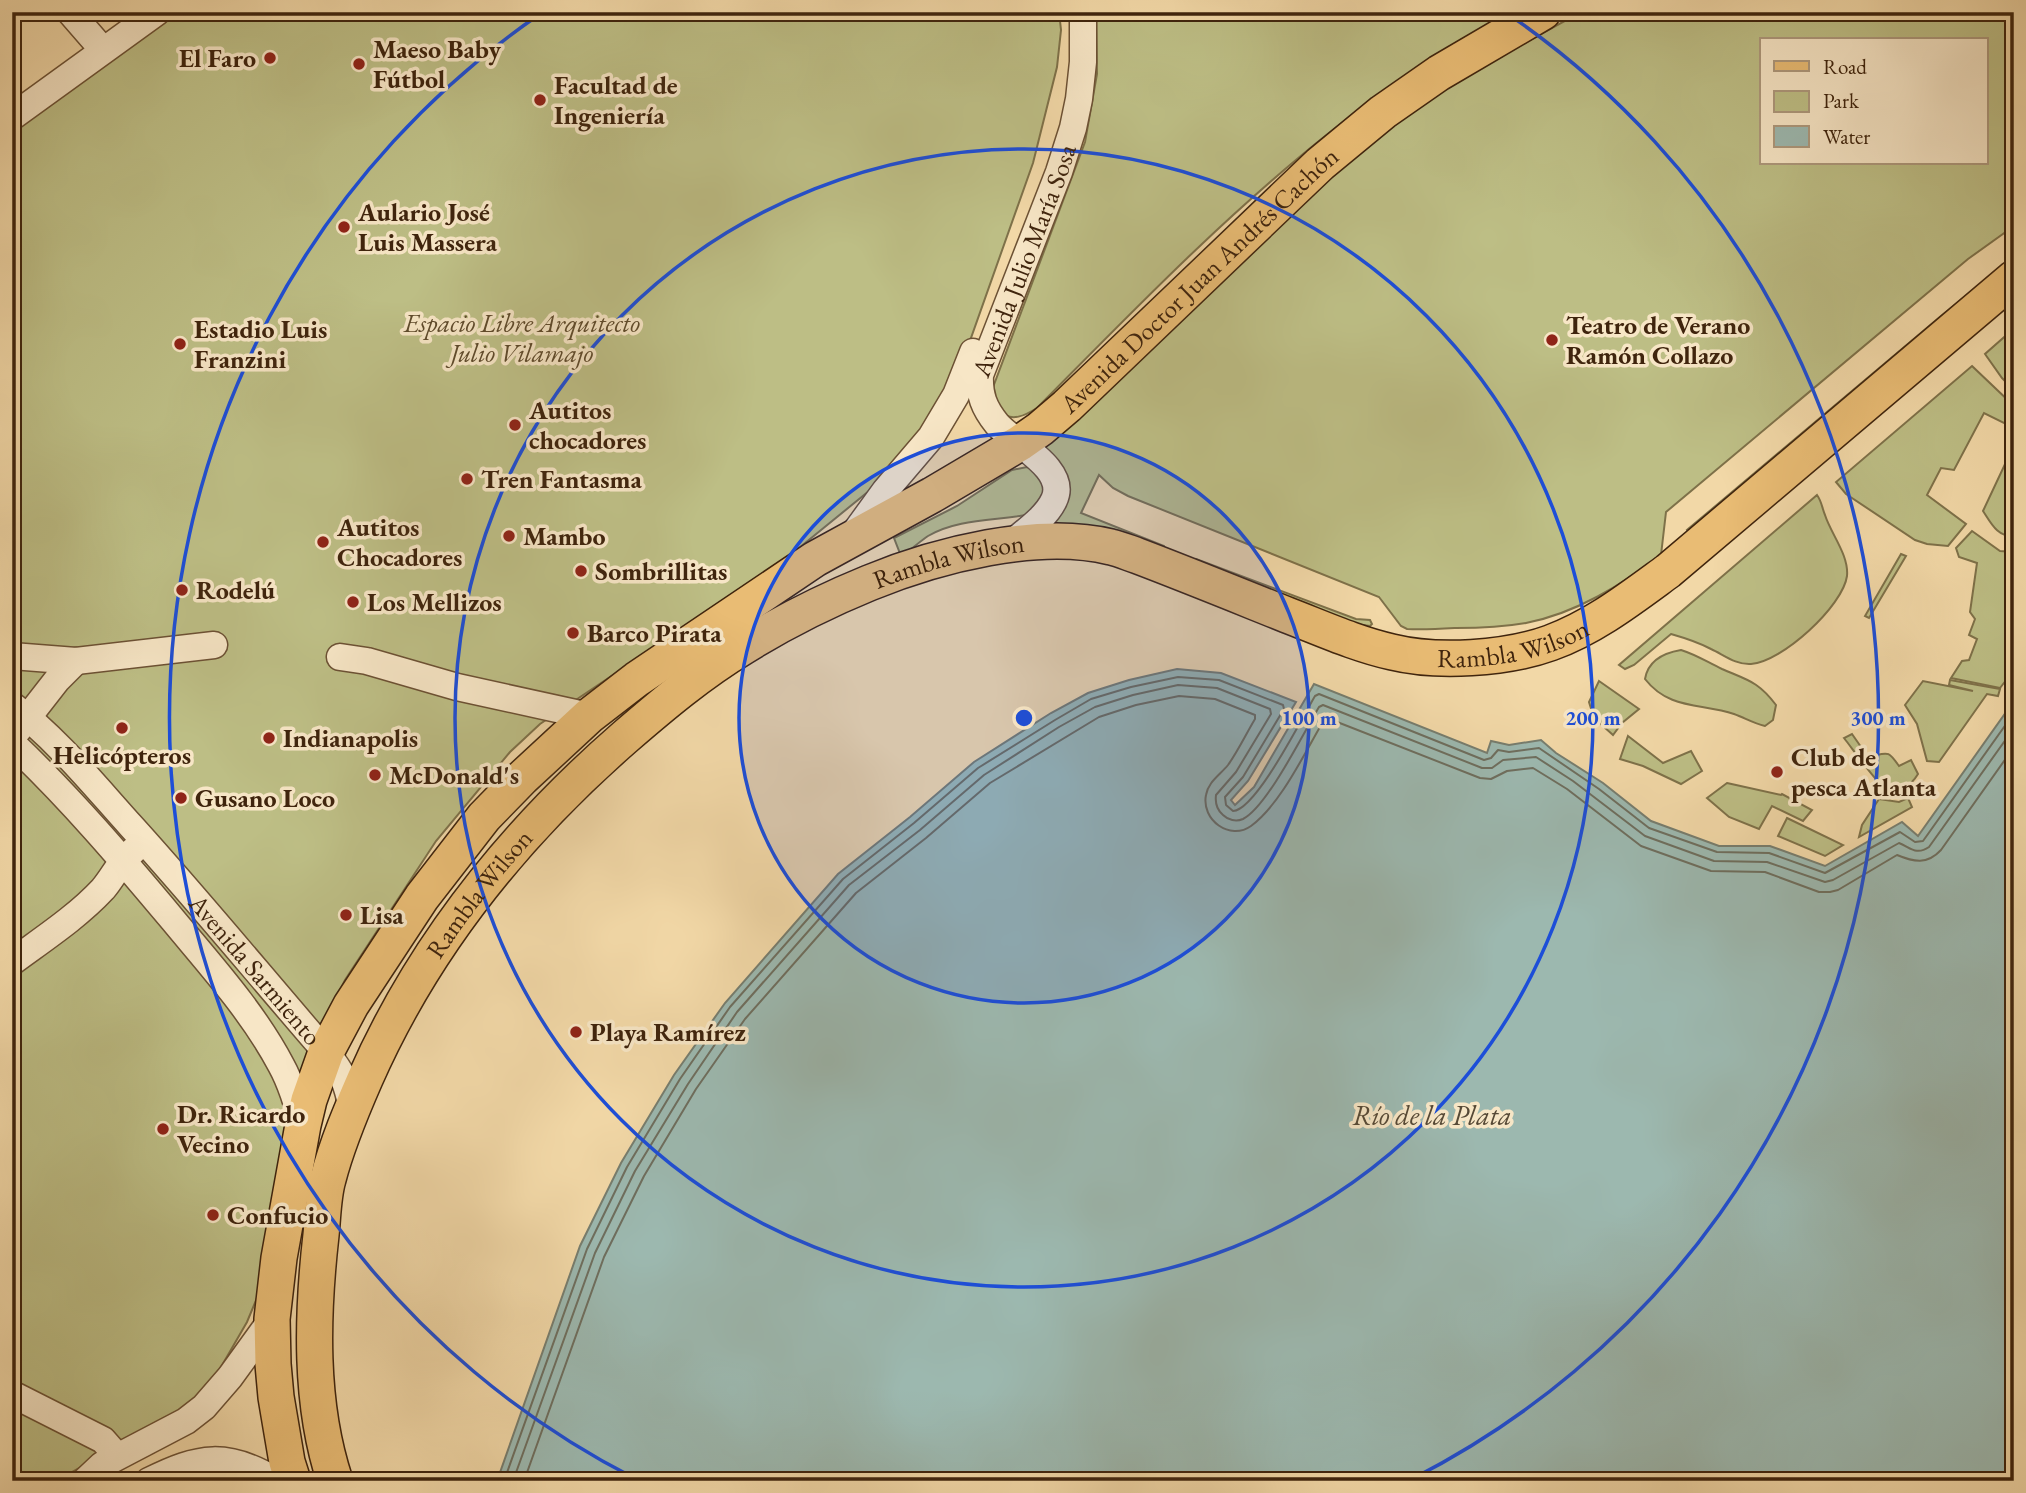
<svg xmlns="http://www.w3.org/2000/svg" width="2026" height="1493" viewBox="0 0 2026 1493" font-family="'EB Garamond',serif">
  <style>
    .green { fill: #bdbe85; stroke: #7e7149; stroke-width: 2; fill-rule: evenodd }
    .water { fill: #9cb8af; stroke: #777d6e; stroke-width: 2 }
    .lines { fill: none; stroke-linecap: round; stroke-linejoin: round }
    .shore { stroke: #6e6e5e; stroke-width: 2 }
    .minor-casing { stroke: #6c5134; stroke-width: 29 }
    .major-casing { stroke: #3f240d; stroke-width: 38 }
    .minor { stroke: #f7e6c6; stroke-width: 26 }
    .major { stroke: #e9bc74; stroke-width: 35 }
    .ring { fill: none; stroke: #1d4ed8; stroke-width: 3.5 }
    .poi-dot { fill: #8f2418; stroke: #f7e6c6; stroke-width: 2.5 }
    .labels { text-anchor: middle; stroke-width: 7; stroke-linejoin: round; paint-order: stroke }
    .poi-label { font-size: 26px; font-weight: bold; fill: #3f240d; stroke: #f7e6c6; text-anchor: start }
    .street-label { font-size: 26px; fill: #3f240d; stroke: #f7e6c6 }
    .park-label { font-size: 26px; font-style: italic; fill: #5e4a2b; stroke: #f7e6c6 }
    .water-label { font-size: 28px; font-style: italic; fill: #564936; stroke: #f7e6c6 }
    .centre { fill: #1d4ed8; stroke: #f7e6c6; stroke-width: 3.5 }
    .ring-label { font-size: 21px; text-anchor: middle; font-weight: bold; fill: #1d4ed8; stroke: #f7e6c6; stroke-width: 7; stroke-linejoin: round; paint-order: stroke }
  </style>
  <rect width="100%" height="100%" fill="#f2d8a7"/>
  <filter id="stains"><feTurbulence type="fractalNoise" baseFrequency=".00286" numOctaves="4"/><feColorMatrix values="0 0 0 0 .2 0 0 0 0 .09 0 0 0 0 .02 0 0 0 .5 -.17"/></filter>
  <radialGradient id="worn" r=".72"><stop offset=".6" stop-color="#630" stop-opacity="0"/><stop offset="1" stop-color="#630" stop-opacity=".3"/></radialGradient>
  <g class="green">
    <polygon points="172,12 1059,12 1061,30 1057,67 1033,163 955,383 931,425 880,482 783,561 540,724 510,752 436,841 345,980 301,1071 262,1286 247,1322 217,1374 199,1395 171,1416 56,1481 12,1481 12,129"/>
    <path d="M 1096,12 L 1512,12 C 1452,50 1390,85 1334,129 C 1227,213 1132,312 1037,408 C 1026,415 1011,423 1000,411 C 996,406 994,396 992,390 L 1085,142 L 1097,74 Z"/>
    <path d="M 1581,12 L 2014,12 L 2014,226 L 1968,259 L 1666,512 L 1661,555 C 1621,585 1577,613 1526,623 C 1503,627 1479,628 1456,628 C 1439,629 1423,630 1407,629 L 1401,626 L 1379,597 L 1128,496 L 1113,488 L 1099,475 L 1081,513 L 1164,546 L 1165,549 L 1050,529 L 1041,449 L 1328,177 L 1411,112 L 1461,78 ZM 1762,40 L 1986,40 L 1986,163 L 1762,163 Z"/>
    <polygon points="2014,257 2014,264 1690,534 1687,530 1941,316"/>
    <polygon points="2011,331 2014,333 2014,390 2002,378 1985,354"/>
    <polygon points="1972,366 2014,406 2014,428 1984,413 1954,470 1941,468 1927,495 1966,524 1948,546 1927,544 1915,540 1846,494 1836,482"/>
    <path d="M 2014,445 L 2014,536 C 1997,537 1991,523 1983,511 Z"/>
    <path d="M 1027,467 L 1034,468 L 1048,487 L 1031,514 C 998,521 959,518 928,536 C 919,542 911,550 901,556 L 894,538 L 957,506 L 1012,470 Z"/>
    <path d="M 1817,495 C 1822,502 1822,508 1825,515 C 1831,534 1849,555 1847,576 C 1843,606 1782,662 1751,664 C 1736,665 1724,655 1711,649 C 1698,642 1685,638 1671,634 L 1634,665 L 1625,669 L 1619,665 Z"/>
    <polygon points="1972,531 2000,551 2014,552 2014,670 2000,688 1951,678 1962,661 1969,660 1977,639 1969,635 1975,619 1970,612 1977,563 1959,557 1956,548"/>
    <polygon points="1901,554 1906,556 1869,618 1865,616"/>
    <polygon points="1196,559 1356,619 1370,620 1372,624 1370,626 1355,624 1194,561"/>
    <path d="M 1681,650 C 1697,655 1707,662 1722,669 C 1747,680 1758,681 1776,705 L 1773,720 L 1765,726 C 1753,723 1745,718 1734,714 C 1701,703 1669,710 1645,679 C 1648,661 1663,653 1681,650 Z"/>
    <polygon points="1950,680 2000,689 1998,696 1987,694 1939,762 1927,761 1917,724 1905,705 1923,681 1973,691 1949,685"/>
    <polygon points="1599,681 1639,709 1622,723 1613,735 1594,718 1589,702"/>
    <path d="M 1852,734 L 1868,757 C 1888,753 1887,749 1899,766 L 1911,760 L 1918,774 C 1912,784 1898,796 1886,789 C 1877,784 1852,748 1844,738 Z"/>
    <polygon points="1628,736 1663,763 1691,751 1702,771 1681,784 1643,766 1620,759"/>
    <polygon points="1727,783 1781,795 1782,794 1812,810 1803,821 1772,806 1759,829 1729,817 1707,798"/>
    <polygon points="1908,798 1912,807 1859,837 1862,825 1879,799 1899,802"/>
    <polygon points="1787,818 1843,845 1825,856 1778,836"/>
  </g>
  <polygon class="water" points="1177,669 1221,673 1296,702 1248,781 1231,800 1235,805 1254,787 1314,684 1487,753 1491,741 1509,745 1541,740 1556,753 1603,783 1651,821 1719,846 1770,846 1825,866 1902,822 1918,836 2014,701 2014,1481 497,1481 580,1246 621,1163 674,1075 725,1003 838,874 910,817 974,762 1051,713 1088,693 1129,680"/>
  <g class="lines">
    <g class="shore">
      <path d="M 504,1481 L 587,1249 L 627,1167 L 680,1079 L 730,1007 L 843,879 L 914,823 L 978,768 L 1055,720 L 1091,699 L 1131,687 L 1178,677 L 1219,680 L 1283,705 L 1284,709 L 1243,777 L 1225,797 L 1226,805 L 1233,811 C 1256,810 1302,718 1315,696 L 1319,694 L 1484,760 L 1491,758 L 1498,750 L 1509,752 L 1539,748 L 1599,789 L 1649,828 L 1717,852 L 1769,853 L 1825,873 L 1900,832 L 1915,842 L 1923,841 L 2014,713"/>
      <path d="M 513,1481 L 595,1253 L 635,1171 L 688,1084 L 737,1012 L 849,885 L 920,830 L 984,775 L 1059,727 L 1095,707 L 1133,695 L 1178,685 L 1217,688 L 1270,709 L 1271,714 L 1236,772 L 1216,795 C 1215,803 1217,810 1223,815 C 1228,820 1236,822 1243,819 C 1267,807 1304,732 1319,707 L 1323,705 L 1482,768 L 1492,768 L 1503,760 L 1536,757 L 1573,781 L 1645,836 L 1714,861 L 1767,862 L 1825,882 L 1833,880 L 1899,843 C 1910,847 1916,856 1929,847 L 2014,728"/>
      <path d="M 524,1481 L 604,1257 L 644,1176 L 696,1089 L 745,1019 L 856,893 L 926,838 L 990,783 L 1099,717 L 1136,705 L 1179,696 L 1215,699 L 1255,715 L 1255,719 C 1246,734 1238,751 1228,765 C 1220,775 1208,782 1206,795 C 1201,820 1230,841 1251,826 C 1281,804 1305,752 1324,720 L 1327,718 L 1480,778 L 1491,779 L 1507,771 L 1533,768 L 1567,789 L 1641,846 L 1711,871 L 1765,872 L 1819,892 L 1830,892 L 1838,890 L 1897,855 C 1914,862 1927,865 1941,850 L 2014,747"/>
    </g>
    <g class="minor-casing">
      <g id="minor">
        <polyline points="70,12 103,50"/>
        <polyline points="12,117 157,12"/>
        <polyline points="853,535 885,491 931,437 956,395 973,352"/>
        <path id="s1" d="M 1008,546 C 1023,533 1046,518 1054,500 C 1069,469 1013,443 997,424 C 984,408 979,395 980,375 L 1059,172 L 1073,128 L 1079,99 L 1083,62 L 1083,12"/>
        <polyline points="12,656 76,661 214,645"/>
        <polyline points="340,657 367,661 457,687 589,716"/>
        <path id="s2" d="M 12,705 C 58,740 93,784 131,826 C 198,900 261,977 326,1052 C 343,1074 347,1082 352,1109"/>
        <polyline points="18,730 57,680 76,661"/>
        <path d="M 12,743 C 70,798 122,859 173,920 C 211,966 253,1012 281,1065 C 291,1083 297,1104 303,1125"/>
        <path d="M 12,962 C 43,939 77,917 103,889 C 114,876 120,861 134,850"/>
        <polyline points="12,1394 103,1440 117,1456"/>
        <polyline points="85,1481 102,1465 186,1421 204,1407 230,1377 272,1319"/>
        <path d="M 149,1481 C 199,1456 227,1451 276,1481"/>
      </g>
    </g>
    <g class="major-casing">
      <g id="major">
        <path id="s3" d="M 293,1481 L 287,1462 L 276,1397 L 273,1364 L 272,1319 L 279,1258 L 303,1125 L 309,1100 L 326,1052 L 351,1005 L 422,897 L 484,817 L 522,778 L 589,716 L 637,679 L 815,559 L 932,495 L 1020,443 L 1040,429 L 1067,406 L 1320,164 L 1383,112 L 1439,73 L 1543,12"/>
        <path id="s4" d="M 335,1481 C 309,1403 312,1315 321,1235 C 323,1216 323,1196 328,1179 C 337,1144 351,1111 365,1079 C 423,947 516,832 625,737 C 662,705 700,673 743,647 C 783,622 825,601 869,583 C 937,555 1038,529 1111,547 C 1120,549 1129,553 1138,556 C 1188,575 1237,595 1287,615 C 1321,628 1356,644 1392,652 C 1437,663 1506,659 1550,643 C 1594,627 1631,598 1668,571 L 2014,278"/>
      </g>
    </g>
    <use href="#minor" class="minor"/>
    <use href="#major" class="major"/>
  </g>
  <circle cx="1024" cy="718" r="285" fill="#1d4ed8" fill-opacity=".12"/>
  <g class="ring">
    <circle cx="1024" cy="718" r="285"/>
    <circle cx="1024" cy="718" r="569"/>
    <path d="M636 1479A854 854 0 0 1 540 14M1508 14A854 854 0 0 1 1412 1479"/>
  </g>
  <g class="poi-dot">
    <circle cx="270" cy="58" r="7"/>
    <circle cx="359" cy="64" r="7"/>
    <circle cx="540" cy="100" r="7"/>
    <circle cx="344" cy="227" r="7"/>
    <circle cx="1552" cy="340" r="7"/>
    <circle cx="180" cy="344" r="7"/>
    <circle cx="515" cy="425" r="7"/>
    <circle cx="467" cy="479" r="7"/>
    <circle cx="509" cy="536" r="7"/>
    <circle cx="323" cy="542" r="7"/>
    <circle cx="581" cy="571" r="7"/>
    <circle cx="182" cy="590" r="7"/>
    <circle cx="353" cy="602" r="7"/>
    <circle cx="573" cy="633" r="7"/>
    <circle cx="122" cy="728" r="7"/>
    <circle cx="269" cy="738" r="7"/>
    <circle cx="1777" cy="772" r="7"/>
    <circle cx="375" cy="775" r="7"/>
    <circle cx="181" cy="798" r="7"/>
    <circle cx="346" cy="915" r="7"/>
    <circle cx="576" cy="1032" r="7"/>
    <circle cx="163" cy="1129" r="7"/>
    <circle cx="213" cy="1215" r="7"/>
  </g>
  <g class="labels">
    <g class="poi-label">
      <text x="373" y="58">Maeso Baby<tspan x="373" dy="30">Fútbol</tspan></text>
      <text x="256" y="67" text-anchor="end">El Faro</text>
      <text x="554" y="94">Facultad de<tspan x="554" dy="30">Ingeniería</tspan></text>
      <text x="358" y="221">Aulario José<tspan x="358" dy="30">Luis Massera</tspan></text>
      <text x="1566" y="334">Teatro de Verano<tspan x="1566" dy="30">Ramón Collazo</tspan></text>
      <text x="194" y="338">Estadio Luis<tspan x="194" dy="30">Franzini</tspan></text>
      <text x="529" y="419">Autitos<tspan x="529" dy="30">chocadores</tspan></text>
      <text x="481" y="488">Tren Fantasma</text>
      <text x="337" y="536">Autitos<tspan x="337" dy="30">Chocadores</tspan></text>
      <text x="523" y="545">Mambo</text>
      <text x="595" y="580">Sombrillitas</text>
      <text x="196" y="599">Rodelú</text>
      <text x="367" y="611">Los Mellizos</text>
      <text x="587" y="642">Barco Pirata</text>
      <text x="283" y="747">Indianapolis</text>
      <text x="122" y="764" text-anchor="middle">Helicópteros</text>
      <text x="1791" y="766">Club de<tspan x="1791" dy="30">pesca Atlanta</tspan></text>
      <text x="389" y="784">McDonald's</text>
      <text x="195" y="807">Gusano Loco</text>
      <text x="360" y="924">Lisa</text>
      <text x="590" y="1041">Playa Ramírez</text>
      <text x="177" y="1123">Dr. Ricardo<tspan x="177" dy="30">Vecino</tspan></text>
      <text x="227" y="1224">Confucio</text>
    </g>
    <g class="street-label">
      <text dy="9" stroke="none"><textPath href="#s1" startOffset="343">Avenida Julio María Sosa</textPath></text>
      <text dy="9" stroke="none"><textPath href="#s3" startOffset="1620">Avenida Doctor Juan Andrés Cachón</textPath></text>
      <text dy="9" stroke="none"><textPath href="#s4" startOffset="1218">Rambla Wilson</textPath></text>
      <text dy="9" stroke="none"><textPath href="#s4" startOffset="1806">Rambla Wilson</textPath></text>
      <text dy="9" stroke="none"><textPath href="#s4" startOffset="630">Rambla Wilson</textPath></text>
      <text dy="9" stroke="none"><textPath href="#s2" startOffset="360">Avenida Sarmiento</textPath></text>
    </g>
    <g class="park-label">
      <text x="522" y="332">Espacio Libre Arquitecto<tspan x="522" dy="30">Julio Vilamajo</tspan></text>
    </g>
    <g class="water-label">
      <text x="1432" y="1125">Río de la Plata</text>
    </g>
  </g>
  <circle cx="1024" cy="718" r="10" class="centre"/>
  <g class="ring-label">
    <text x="1309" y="725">100 m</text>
    <text x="1593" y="725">200 m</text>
    <text x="1878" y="725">300 m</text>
  </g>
  <rect width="2026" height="1493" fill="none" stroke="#f2d8a7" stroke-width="42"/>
  <rect x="14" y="14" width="1998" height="1465" fill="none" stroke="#3f240d" stroke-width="3.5"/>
  <rect x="21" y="21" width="1984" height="1451" fill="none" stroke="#3f240d" stroke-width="2"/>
  <rect x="1760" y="38" width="228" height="126" fill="#f7e6c6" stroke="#ad987c" stroke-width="2"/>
  <rect x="1774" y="61" width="35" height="10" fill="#e9bc74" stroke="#ad987c" stroke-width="2"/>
  <text x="1823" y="74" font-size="21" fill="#3f240d">Road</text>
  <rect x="1774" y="91" width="35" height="21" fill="#bdbe85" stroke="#ad987c" stroke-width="2"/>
  <text x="1823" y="108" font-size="21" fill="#3f240d">Park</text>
  <rect x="1774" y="126" width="35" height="21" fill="#9cb8af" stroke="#ad987c" stroke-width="2"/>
  <text x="1823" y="144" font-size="21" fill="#3f240d">Water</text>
  <rect width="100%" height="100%" filter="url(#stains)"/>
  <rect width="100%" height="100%" fill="url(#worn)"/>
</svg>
